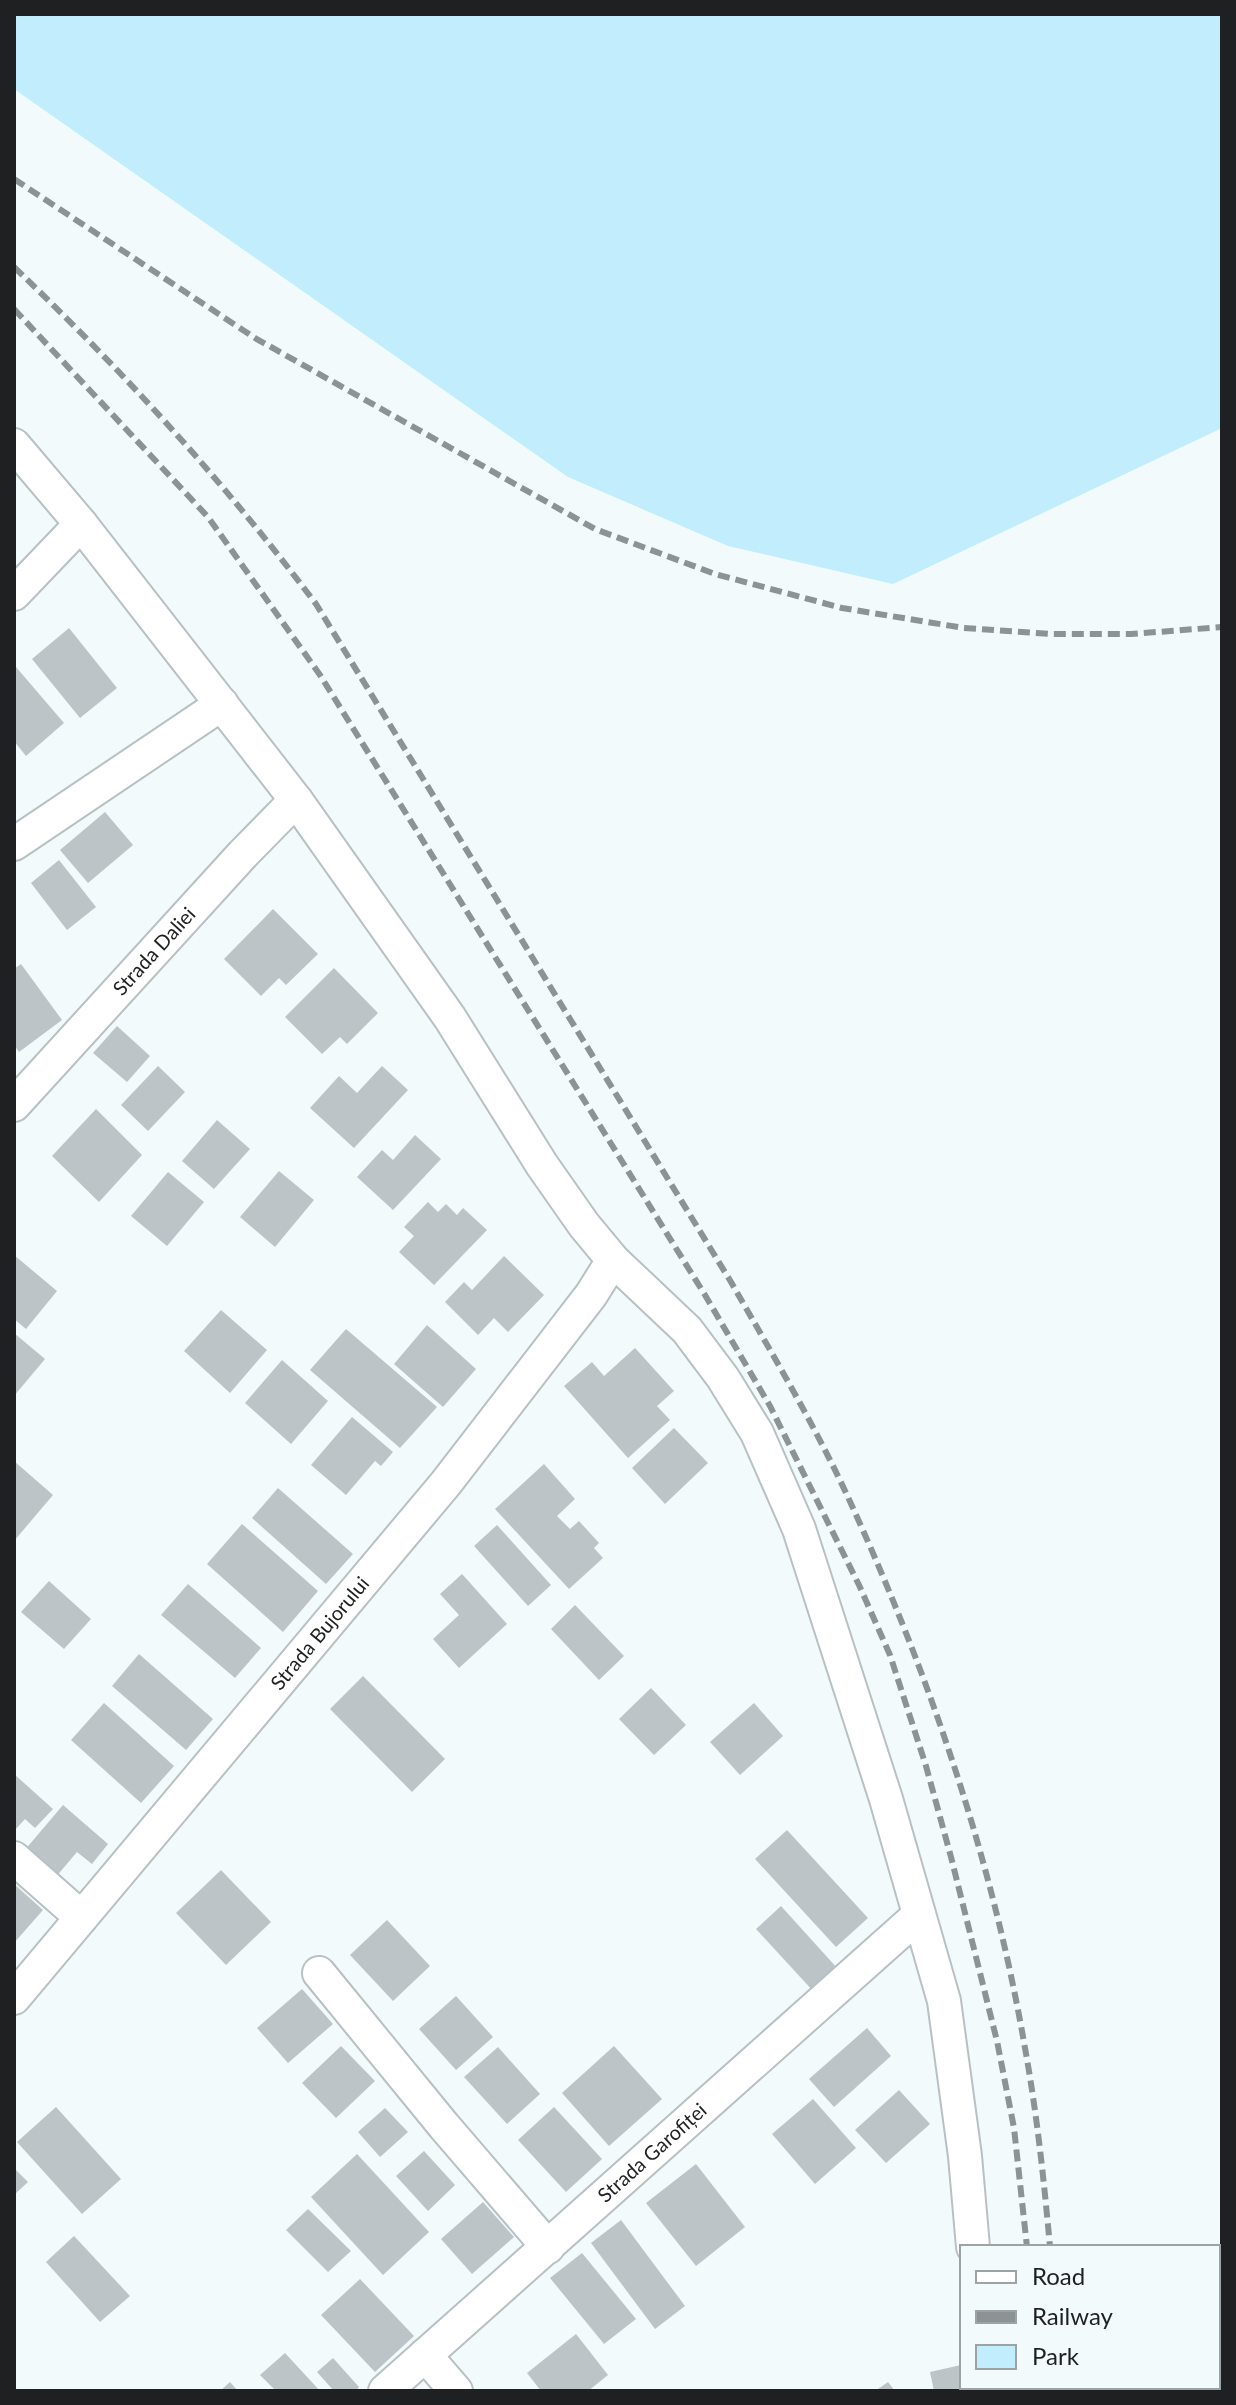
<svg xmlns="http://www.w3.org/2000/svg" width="1236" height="2405" viewBox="0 0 1236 2405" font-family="Lato,sans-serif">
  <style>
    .green { fill: #c2edfc }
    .building { fill: #bdc4c7 }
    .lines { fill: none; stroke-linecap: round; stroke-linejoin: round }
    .minor-casing { stroke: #b9c0c3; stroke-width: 36 }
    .minor { stroke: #fff; stroke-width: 32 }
    .rail { stroke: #8d9294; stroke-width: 6; stroke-dasharray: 12 6; stroke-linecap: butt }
    .labels { text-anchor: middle; stroke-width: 8; stroke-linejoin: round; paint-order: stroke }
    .street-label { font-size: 20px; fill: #1e2021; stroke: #f2fafc }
  </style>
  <rect width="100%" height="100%" fill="#f2fafc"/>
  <polygon class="green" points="14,14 1222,14 1222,428 893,584 728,546 568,477 14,89"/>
  <g class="building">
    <polygon points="69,628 117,688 80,718 32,659"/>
    <polygon points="16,667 64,723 26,756 14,741"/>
    <polygon points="105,812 133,845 88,883 60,850"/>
    <polygon points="59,860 96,907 67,930 31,883"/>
    <polygon points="273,909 318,954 286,985 279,978 261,996 224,959"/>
    <polygon points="21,964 62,1020 19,1052 14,1045 14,969"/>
    <polygon points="334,968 378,1013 347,1044 340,1037 322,1054 285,1017"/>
    <polygon points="117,1026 150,1056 127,1082 93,1053"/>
    <polygon points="158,1066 185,1092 148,1131 121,1105"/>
    <polygon points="382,1066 408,1090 354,1148 310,1108 339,1076 357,1093"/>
    <polygon points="96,1109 142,1155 99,1202 52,1156"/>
    <polygon points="217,1120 250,1149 214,1189 182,1161"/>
    <polygon points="415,1135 441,1159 393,1210 357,1177 382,1150 393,1160"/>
    <polygon points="279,1171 314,1200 275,1247 240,1217"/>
    <polygon points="168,1172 204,1202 167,1246 131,1216"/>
    <polygon points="428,1202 438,1212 446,1204 457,1215 463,1208 487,1230 434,1285 399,1252 414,1236 404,1227"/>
    <polygon points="14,1255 57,1291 26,1329 14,1319"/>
    <polygon points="504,1256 544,1295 508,1332 494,1318 478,1335 445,1302 464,1282 472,1290"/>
    <polygon points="221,1310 267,1350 230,1393 184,1351"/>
    <polygon points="427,1325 476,1369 443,1407 394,1364"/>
    <polygon points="346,1329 437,1407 400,1448 310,1370"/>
    <polygon points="14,1333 45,1359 14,1396"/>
    <polygon points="635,1348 674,1391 657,1406 670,1420 628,1458 564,1386 592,1362 604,1376"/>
    <polygon points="282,1360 328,1401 291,1444 245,1403"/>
    <polygon points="352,1417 393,1452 381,1466 375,1461 346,1495 311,1465"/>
    <polygon points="674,1428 708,1463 665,1504 632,1468"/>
    <polygon points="14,1461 53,1495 14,1541"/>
    <polygon points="544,1464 575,1499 557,1516 570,1529 579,1521 599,1543 594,1548 603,1558 569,1589 495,1509"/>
    <polygon points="278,1488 353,1554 326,1584 252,1518"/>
    <polygon points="242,1524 318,1591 283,1632 207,1564"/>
    <polygon points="497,1525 551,1585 528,1606 474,1546"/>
    <polygon points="462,1574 507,1624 459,1668 433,1639 459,1615 440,1594"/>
    <polygon points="49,1581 91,1619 64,1649 21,1612"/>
    <polygon points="188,1584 261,1648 235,1678 161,1615"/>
    <polygon points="575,1605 624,1656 599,1680 551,1629"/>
    <polygon points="139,1654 213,1719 186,1750 112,1686"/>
    <polygon points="363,1676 445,1759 412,1792 330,1709"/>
    <polygon points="651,1688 686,1725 654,1755 619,1719"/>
    <polygon points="104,1703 174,1766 141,1803 71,1740"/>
    <polygon points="754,1703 783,1736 740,1775 710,1742"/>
    <polygon points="14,1774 53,1809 35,1828 25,1819 14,1831"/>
    <polygon points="63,1805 108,1844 92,1864 77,1852 55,1878 24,1851"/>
    <polygon points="787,1830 868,1918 836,1947 755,1859"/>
    <polygon points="221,1870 271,1922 226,1965 176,1913"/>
    <polygon points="14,1884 43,1910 14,1943"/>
    <polygon points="781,1906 838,1969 814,1992 756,1929"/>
    <polygon points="387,1920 430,1966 393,2001 350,1955"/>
    <polygon points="302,1989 333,2024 288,2063 257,2028"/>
    <polygon points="456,1996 493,2037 456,2070 419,2029"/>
    <polygon points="867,2028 891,2056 834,2107 809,2079"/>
    <polygon points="341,2046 375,2081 336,2118 302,2083"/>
    <polygon points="614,2046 662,2099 609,2146 562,2093"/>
    <polygon points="498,2047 540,2094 507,2124 464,2077"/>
    <polygon points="899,2090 930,2124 886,2163 855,2130"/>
    <polygon points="813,2099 856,2148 815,2184 772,2134"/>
    <polygon points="56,2107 121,2179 82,2214 17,2142"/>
    <polygon points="554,2107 602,2159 566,2192 518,2140"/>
    <polygon points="385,2108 408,2132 380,2157 358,2132"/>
    <polygon points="424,2151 455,2185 428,2211 396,2176"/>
    <polygon points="357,2154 429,2232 383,2275 311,2197"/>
    <polygon points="696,2164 745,2227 696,2266 646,2203"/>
    <polygon points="14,2168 28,2182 14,2195"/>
    <polygon points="483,2202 514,2237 472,2274 441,2239"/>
    <polygon points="308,2209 351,2251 328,2272 286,2230"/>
    <polygon points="621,2220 685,2306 655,2329 591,2243"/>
    <polygon points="74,2236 130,2296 100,2322 46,2262"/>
    <polygon points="582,2253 636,2319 604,2344 550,2278"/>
    <polygon points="360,2279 414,2336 375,2372 321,2315"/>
    <polygon points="576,2334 608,2375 588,2391 541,2391 527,2373"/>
    <polygon points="285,2353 320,2391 276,2391 260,2375"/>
    <polygon points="333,2358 359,2387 356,2391 334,2391 317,2372"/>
    <polygon points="961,2365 962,2387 966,2387 967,2391 934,2391 930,2372"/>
    <polygon points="230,2382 238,2391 220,2391"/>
    <polygon points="888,2382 895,2391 875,2391"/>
  </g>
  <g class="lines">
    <g class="minor-casing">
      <g id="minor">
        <polyline points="14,445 81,524 296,800 450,1018 542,1165 584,1225 613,1260 687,1330 723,1378 757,1433 799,1529 886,1799 944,2001 965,2156 973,2247"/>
        <polyline points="14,594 81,524"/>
        <polyline points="14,844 222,704"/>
        <path id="s1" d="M 14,1105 L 243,854 L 296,800"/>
        <polyline points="14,1858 81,1917"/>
        <polyline points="319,1973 444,2126 548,2247"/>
        <path id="s2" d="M 14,1998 L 446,1483 L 591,1295 L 613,1260"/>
        <polyline points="425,2355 456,2391"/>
        <polyline points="987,2387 987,2391"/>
        <path id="s3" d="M 385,2391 L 919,1915"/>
      </g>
    </g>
    <use href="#minor" class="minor"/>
    <g class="rail">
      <polyline points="14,179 255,338 595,529 715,574 842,608 964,628 1050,634 1131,634 1222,627"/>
      <path d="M 14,267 C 123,371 225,483 316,604 L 731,1282 C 771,1352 813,1422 847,1495 C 928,1671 992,1857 1025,2048 C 1037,2114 1044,2181 1050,2247"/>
      <polyline points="14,309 208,517 320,675 705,1295 770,1406 859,1585 890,1655 926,1766 951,1857 997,2041 1014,2128 1027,2247"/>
      <polyline points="1034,2387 1034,2391"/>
      <polyline points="1056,2387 1056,2391"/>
    </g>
  </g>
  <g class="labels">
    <g class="street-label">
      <text dy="7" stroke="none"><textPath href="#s1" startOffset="208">Strada Daliei</textPath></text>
      <text dy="7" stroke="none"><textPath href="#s2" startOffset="476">Strada Bujorului</textPath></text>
      <text dy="7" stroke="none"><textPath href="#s3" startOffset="358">Strada Garofiței</textPath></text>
    </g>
  </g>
  <rect width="1236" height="2405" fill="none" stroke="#1e2021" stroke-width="32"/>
  <rect x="960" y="2245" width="260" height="144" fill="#f2fafc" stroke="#9da3a4" stroke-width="2"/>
  <rect x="976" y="2271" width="40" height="12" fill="#ffffff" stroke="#9da3a4" stroke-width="2"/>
  <text x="1032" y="2285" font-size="24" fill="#1e2021">Road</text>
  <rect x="976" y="2311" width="40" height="12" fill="#8d9294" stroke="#9da3a4" stroke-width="2"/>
  <text x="1032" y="2325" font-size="24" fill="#1e2021">Railway</text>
  <rect x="976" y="2345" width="40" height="24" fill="#c2edfc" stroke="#9da3a4" stroke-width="2"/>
  <text x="1032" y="2365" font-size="24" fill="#1e2021">Park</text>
</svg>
